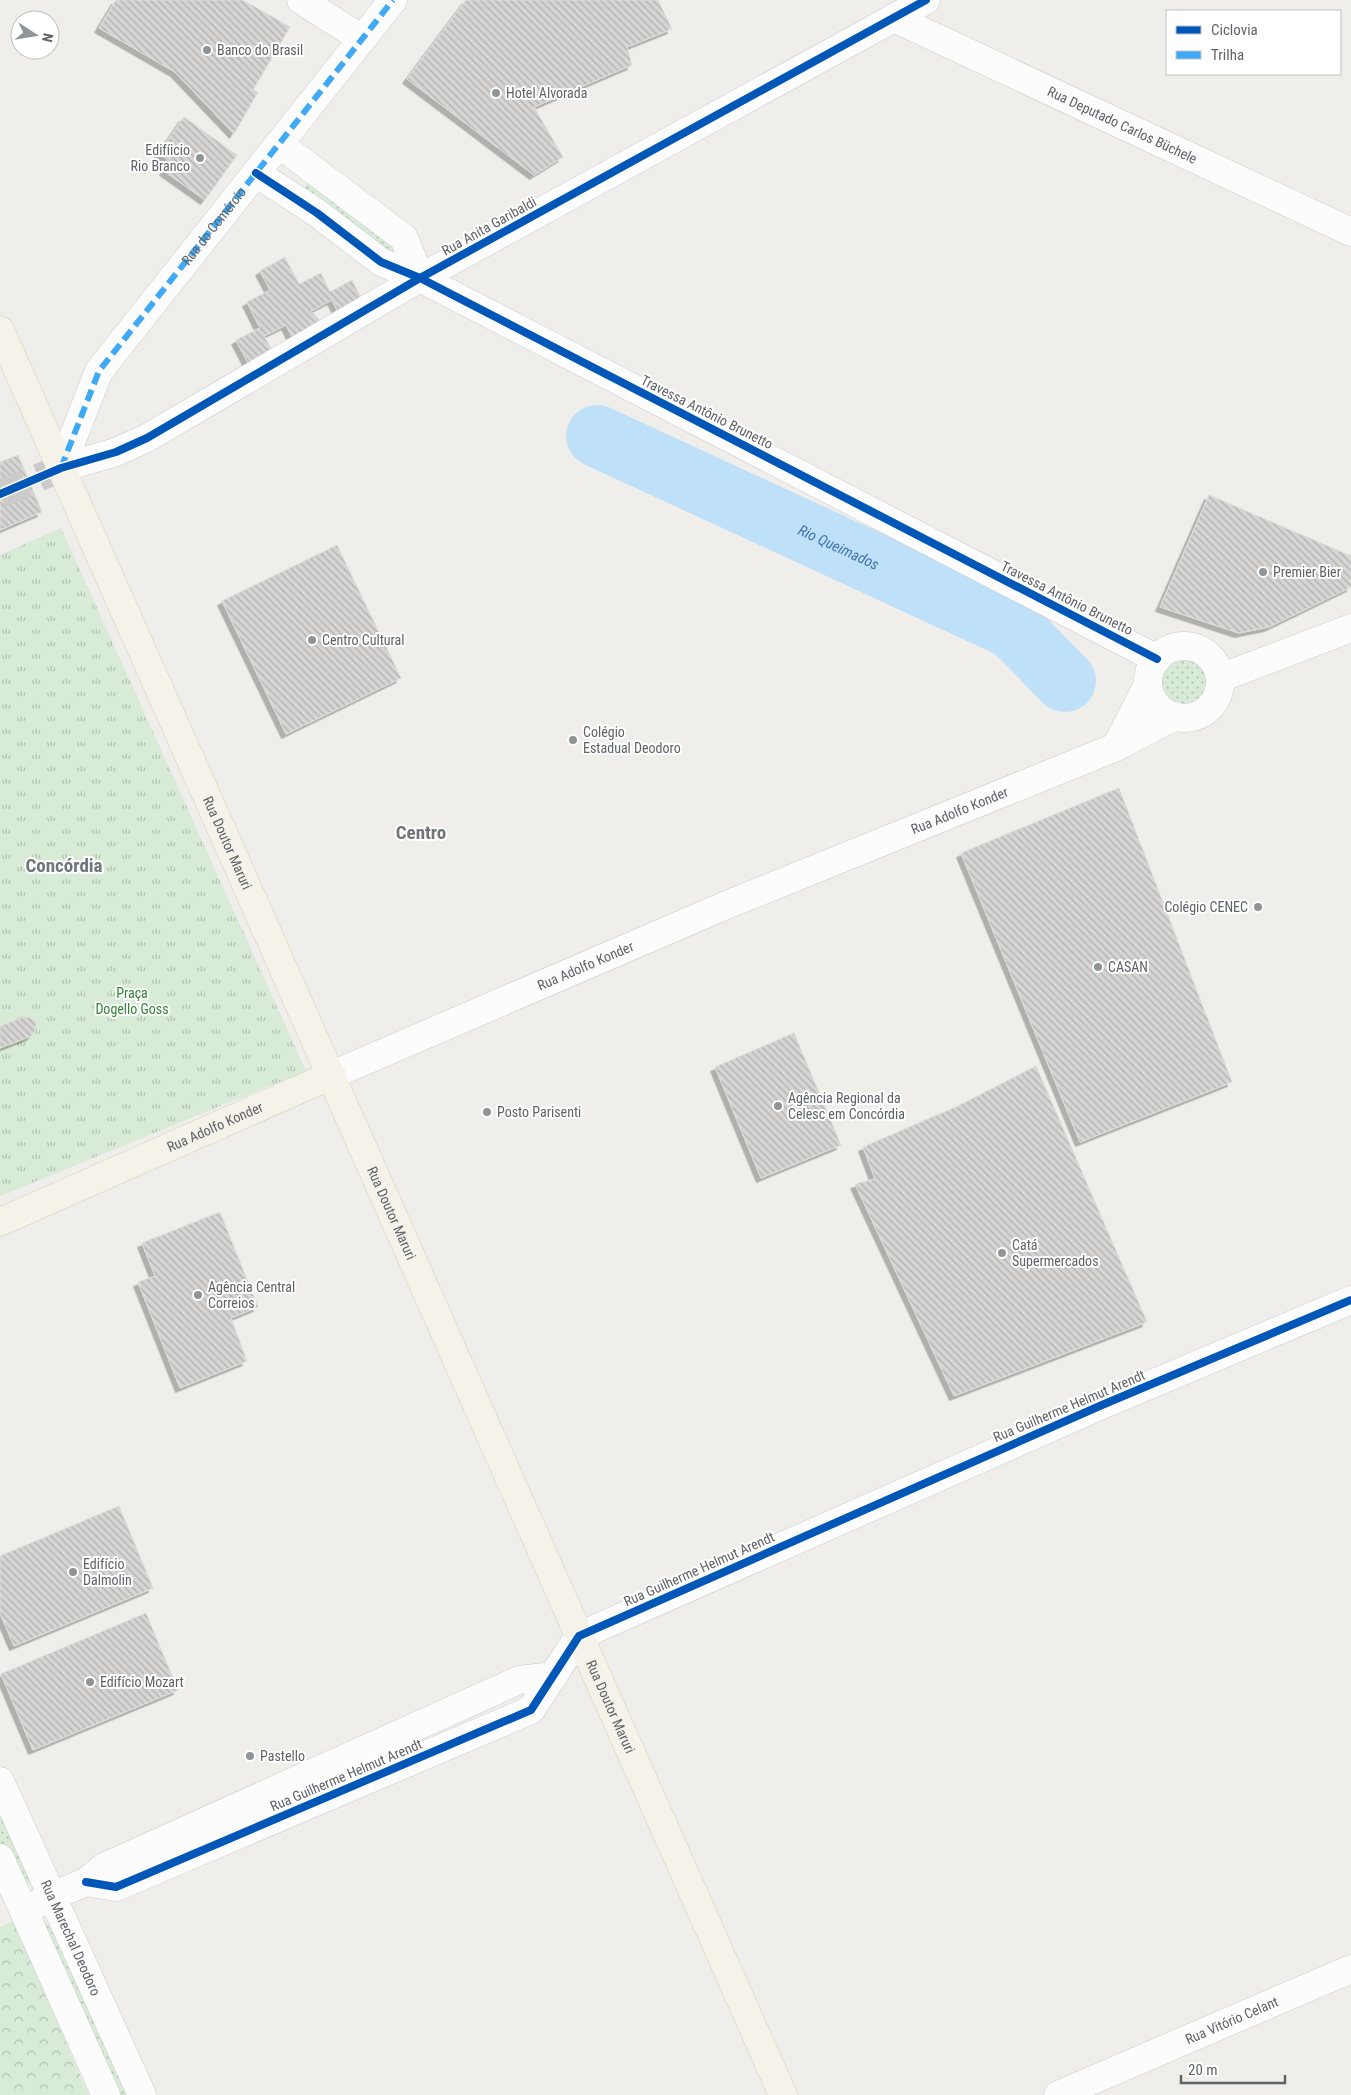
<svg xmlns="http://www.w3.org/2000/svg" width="1351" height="2095" viewBox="0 0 1351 2095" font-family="'Roboto Condensed',sans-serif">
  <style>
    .grass { fill: url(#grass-dots) }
    .forest { fill: url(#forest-crowns) }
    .park { fill: url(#park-tufts) }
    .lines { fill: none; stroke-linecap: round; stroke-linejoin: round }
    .river { stroke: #bfe0f9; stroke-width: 62 }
    .building { fill: url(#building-back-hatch); stroke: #deddd9; filter: url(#shadow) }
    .minor-tunnel { stroke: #cbcbca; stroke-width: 28; stroke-dasharray: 28 14; stroke-linecap: butt }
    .minor-casing { stroke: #cbcccc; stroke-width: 29 }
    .tertiary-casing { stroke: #cbcccc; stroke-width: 29 }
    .primary-casing { stroke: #d7ceb8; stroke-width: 29 }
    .minor { stroke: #fdfcfc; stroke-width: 28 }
    .tertiary { stroke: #fdfcfc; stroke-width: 28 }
    .primary { stroke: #f4f2e9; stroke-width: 28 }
    .quiet { stroke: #3fa9f5; stroke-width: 6; stroke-dasharray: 12 6; stroke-linecap: butt }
    .cycleway-casing { stroke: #fff; stroke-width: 11 }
    .cycleway { stroke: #0057b8; stroke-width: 8 }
    .poi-dot { fill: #919496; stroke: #fff; stroke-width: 2 }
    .labels { text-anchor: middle; stroke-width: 4; stroke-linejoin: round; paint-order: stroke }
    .poi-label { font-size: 14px; fill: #5f6368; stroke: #fff; text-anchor: start }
    .street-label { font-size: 14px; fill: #5f6368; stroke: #fff }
    .park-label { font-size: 14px; fill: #348238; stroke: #fff }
    .water-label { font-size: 15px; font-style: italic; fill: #4174aa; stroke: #fff }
    .district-label { font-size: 19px; font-weight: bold; fill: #70757a; stroke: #fff }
  </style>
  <defs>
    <pattern id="grass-dots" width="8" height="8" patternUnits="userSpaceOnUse" patternTransform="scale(1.25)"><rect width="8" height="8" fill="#d8ebd6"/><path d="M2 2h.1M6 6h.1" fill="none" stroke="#b2c2b1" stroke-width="1.8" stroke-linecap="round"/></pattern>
    <pattern id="forest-crowns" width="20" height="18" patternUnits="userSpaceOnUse" patternTransform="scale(1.25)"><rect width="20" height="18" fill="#d8ebd6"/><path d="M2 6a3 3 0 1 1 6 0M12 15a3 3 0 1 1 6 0" fill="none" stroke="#b2c2b1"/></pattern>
    <pattern id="park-tufts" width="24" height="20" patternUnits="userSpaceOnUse" patternTransform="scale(1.25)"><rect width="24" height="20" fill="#d8ebd6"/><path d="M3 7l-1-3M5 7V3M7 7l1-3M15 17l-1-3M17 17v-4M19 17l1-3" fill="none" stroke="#b2c2b1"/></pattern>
    <pattern id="building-back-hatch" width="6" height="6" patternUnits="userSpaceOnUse" patternTransform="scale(1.25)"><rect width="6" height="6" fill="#d6d5d3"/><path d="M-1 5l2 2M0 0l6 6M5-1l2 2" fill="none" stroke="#b1b0af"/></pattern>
    <filter id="shadow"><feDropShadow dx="-4.5" dy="4.5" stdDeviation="0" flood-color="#0004"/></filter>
  </defs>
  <rect width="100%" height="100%" fill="#efeeea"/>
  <g class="grass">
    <polygon points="317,183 390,237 405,261 383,251 305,194 305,184"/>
    <circle cx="1186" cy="681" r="30"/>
    <polygon points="0,1787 32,1884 14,1881 0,1848"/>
    <polygon points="44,1921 70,1945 137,2095 110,2095 47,1953"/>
  </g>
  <polygon class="forest" points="13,1921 89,2095 0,2095 0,1927"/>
  <polygon class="park" points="61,528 306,1071 0,1196 0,555"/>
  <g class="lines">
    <path class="river" id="s1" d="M 597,436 L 1013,628 L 1065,681"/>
  </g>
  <g class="building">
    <polygon points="116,0 243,0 290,27 253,90 258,92 234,134 175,72 99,28"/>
    <polygon points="466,0 658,0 672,29 627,47 632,65 534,107 563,157 534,175 407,79"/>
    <polygon points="184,117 237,155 205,200 164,171 170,162 159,153"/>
    <polygon points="285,257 299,284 321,273 330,292 352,280 364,304 340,316 332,300 311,311 324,325 295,343 286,325 264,336 273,352 249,365 236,340 260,328 247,302 270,290 260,271"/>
    <polygon points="18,455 42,512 0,530 0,462"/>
    <polygon points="1209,495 1351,556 1351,587 1269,627 1239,633 1160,607"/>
    <polygon points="337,545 401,678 286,734 222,601"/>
    <polygon points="1119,788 1232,1082 1080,1142 961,853"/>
    <polygon points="23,1017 31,1018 36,1023 35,1031 31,1036 0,1048 0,1026"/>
    <polygon points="794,1033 841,1145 761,1178 715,1067"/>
    <polygon points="1036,1066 1147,1322 954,1396 855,1184 875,1179 863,1147 958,1106"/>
    <polygon points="220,1212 258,1307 231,1318 247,1361 180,1388 138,1282 155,1276 142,1243"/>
    <polygon points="119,1506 153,1588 14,1646 0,1613 0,1556"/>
    <polygon points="146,1613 178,1690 33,1750 1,1674"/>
  </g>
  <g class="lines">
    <polyline class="minor-tunnel" points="0,494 61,468"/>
    <g class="minor-casing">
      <g id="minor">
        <polyline points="301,0 362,39"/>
        <polyline points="279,144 404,238 420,278"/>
        <polyline points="256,173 317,213 381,262 420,278 1157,659"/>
        <polyline points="61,468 116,452 147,438 420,278 894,18"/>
        <polyline points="61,468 99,371 393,0"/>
        <circle cx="1184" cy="682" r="36"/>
        <polyline points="1220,678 1351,628"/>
        <polyline points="1116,747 1148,684"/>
        <path id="s2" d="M 332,1075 L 724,906 L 1116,747 L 1175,716"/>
        <polyline points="86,1882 116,1887 531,1710 579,1636 1102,1405 1351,1300"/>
        <polyline points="24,1911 52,1896 86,1882 104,1867 519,1680 554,1676"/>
        <path id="s3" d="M 1058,2095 L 1351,1969"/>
      </g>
    </g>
    <g class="tertiary-casing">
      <g id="tertiary">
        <path id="s4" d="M 894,18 L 1351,232"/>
        <polyline points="894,18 926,0"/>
        <path id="s5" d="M 0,1781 L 142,2095"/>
        <polyline points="0,1858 106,2095"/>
      </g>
    </g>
    <g class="primary-casing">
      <g id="primary">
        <path id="s6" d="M 0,330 L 783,2095"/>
        <path id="s7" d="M 0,1222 L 332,1075"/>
      </g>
    </g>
    <use href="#minor" class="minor"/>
    <use href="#tertiary" class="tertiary"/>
    <use href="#primary" class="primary"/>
    <path class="quiet" id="s8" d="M 61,468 L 99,371 L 393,0"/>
    <g class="cycleway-casing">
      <g id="cycleway">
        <polyline points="256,173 317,213 381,262 420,278 1157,659"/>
        <polyline points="0,494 61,468 116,452 147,438 420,278 926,0"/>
        <polyline points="86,1882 116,1887 531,1710 579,1636 1102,1405 1351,1300"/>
      </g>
    </g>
    <use href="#cycleway" class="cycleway"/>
  </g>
  <g class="poi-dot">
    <circle cx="207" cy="50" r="5"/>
    <circle cx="496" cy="93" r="5"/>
    <circle cx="200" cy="158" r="5"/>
    <circle cx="1263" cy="572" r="5"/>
    <circle cx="312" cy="640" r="5"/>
    <circle cx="573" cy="740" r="5"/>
    <circle cx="1258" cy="907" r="5"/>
    <circle cx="1098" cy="967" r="5"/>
    <circle cx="778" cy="1106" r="5"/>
    <circle cx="487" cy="1112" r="5"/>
    <circle cx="1002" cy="1253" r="5"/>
    <circle cx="198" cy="1295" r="5"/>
    <circle cx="73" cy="1572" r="5"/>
    <circle cx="90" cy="1682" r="5"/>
    <circle cx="250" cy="1756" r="5"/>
  </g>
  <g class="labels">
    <g class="poi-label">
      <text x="217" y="55">Banco do Brasil</text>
      <text x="506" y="98">Hotel Alvorada</text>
      <text x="190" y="155" text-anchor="end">Edifíicio<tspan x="190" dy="16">Rio Branco</tspan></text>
      <text x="1273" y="577">Premier Bier</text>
      <text x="322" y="645">Centro Cultural</text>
      <text x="583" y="737">Colégio<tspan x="583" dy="16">Estadual Deodoro</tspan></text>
      <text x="1248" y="912" text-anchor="end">Colégio CENEC</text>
      <text x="1108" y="972">CASAN</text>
      <text x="788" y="1103">Agência Regional da<tspan x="788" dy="16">Celesc em Concórdia</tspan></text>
      <text x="497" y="1117">Posto Parisenti</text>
      <text x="1012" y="1250">Catá<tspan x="1012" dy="16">Supermercados</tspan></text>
      <text x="208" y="1292">Agência Central<tspan x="208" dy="16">Correios</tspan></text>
      <text x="83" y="1569">Edifício<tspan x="83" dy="16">Dalmolin</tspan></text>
      <text x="100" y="1687">Edifício Mozart</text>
      <text x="260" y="1761">Pastello</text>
    </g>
    <g class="street-label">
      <text dy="5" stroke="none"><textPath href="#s4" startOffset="252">Rua Deputado Carlos Büchele</textPath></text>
      <text dy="5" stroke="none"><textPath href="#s8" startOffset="289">Rua do Comércio</textPath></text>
      <text transform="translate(489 226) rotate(-29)" y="5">Rua Anita Garibaldi</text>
      <text transform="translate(707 412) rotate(27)" y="5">Travessa Antônio Brunetto</text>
      <text transform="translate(1067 598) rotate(27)" y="5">Travessa Antônio Brunetto</text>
      <text dy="5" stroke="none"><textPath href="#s2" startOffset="681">Rua Adolfo Konder</textPath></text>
      <text dy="5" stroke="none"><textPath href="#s6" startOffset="561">Rua Doutor Maruri</textPath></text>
      <text dy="5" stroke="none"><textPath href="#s2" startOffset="276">Rua Adolfo Konder</textPath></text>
      <text dy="5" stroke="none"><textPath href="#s7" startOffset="235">Rua Adolfo Konder</textPath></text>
      <text dy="5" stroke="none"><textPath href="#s6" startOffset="966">Rua Doutor Maruri</textPath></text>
      <text transform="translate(1069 1406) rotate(-23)" y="5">Rua Guilherme Helmut Arendt</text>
      <text transform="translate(699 1569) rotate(-24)" y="5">Rua Guilherme Helmut Arendt</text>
      <text dy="5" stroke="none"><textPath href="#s6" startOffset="1506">Rua Doutor Maruri</textPath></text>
      <text transform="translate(346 1775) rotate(-23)" y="5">Rua Guilherme Helmut Arendt</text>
      <text dy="5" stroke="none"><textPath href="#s5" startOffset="172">Rua Marechal Deodoro</textPath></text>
      <text dy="5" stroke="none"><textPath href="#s3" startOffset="189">Rua Vitório Celant</textPath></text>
    </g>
    <g class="park-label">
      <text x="132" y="998">Praça<tspan x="132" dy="16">Dogello Goss</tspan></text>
    </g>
    <g class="water-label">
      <text dy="5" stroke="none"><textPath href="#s1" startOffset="266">Rio Queimados</textPath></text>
    </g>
    <g class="district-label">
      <text x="421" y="839">Centro</text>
      <text x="64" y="872">Concórdia</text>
    </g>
  </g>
  <rect x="1166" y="10" width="175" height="65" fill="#ffffff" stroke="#bfc1c3"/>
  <rect x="1176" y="26" width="25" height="8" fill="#0057b8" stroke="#bfc1c3"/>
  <text x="1211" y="35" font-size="15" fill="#5f6368">Ciclovia</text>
  <rect x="1176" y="51" width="25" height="8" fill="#3fa9f5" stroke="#bfc1c3"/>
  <text x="1211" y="60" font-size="15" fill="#5f6368">Trilha</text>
  <g transform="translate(35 35) rotate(102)"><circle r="24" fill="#ffffff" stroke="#bfc1c3"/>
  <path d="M0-4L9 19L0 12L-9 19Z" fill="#919496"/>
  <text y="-8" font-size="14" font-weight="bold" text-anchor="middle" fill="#5f6368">N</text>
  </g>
  <path d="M1181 2075v8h104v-8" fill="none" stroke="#5f6368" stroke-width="2.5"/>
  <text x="1188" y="2075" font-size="15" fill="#5f6368" stroke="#ffffff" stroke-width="4" paint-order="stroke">20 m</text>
</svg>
